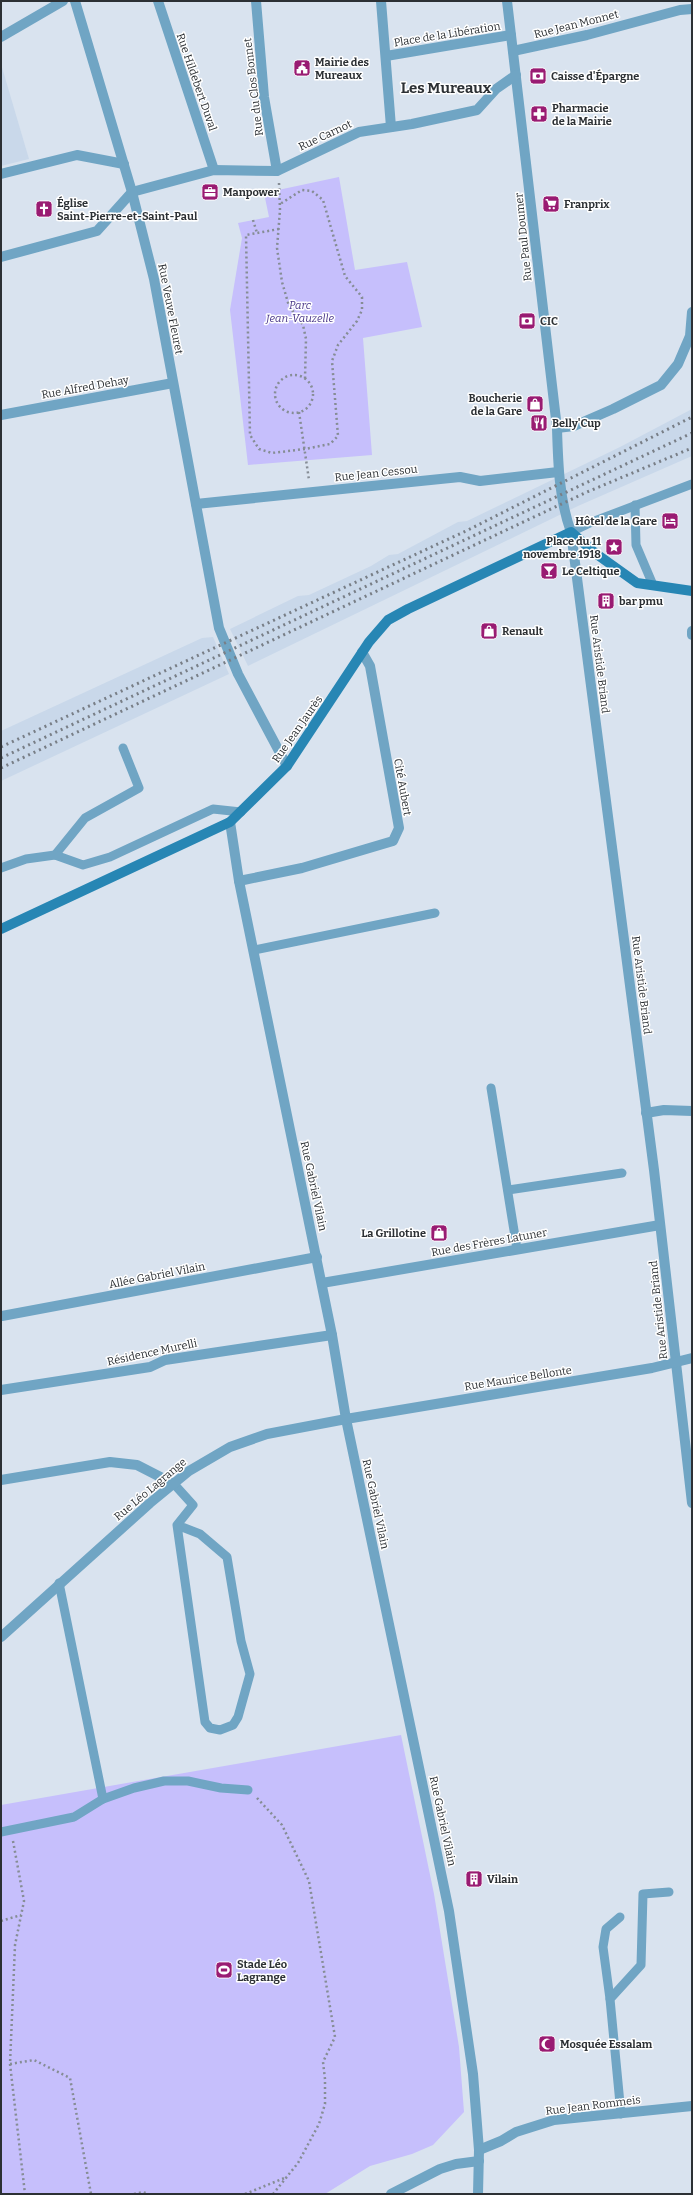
<svg xmlns="http://www.w3.org/2000/svg" width="693" height="2195" viewBox="0 0 693 2195" font-family="Bitter,serif">
  <style>
    .built { fill: #c9d8ea }
    .green { fill: #c6bffc }
    .lines { fill: none; stroke-linecap: round; stroke-linejoin: round }
    .path { stroke: #868d95; stroke-width: 2.5; stroke-dasharray: 2 3; stroke-linecap: butt }
    .service { stroke: #70a5c4; stroke-width: 9 }
    .pedestrian { stroke: #70a5c4; stroke-width: 10 }
    .minor { stroke: #70a5c4; stroke-width: 10 }
    .tertiary { stroke: #70a5c4; stroke-width: 10 }
    .secondary { stroke: #2786b4; stroke-width: 10 }
    .rail { stroke: #787e86; stroke-width: 3; stroke-dasharray: 2 4; stroke-linecap: butt }
    .labels { text-anchor: middle; stroke-width: 3; stroke-linejoin: round; paint-order: stroke }
    .street-label { font-size: 11px; fill: #2c3034; stroke: #fff }
    .poi-label { font-size: 11px; font-weight: bold; fill: #2c3034; stroke: #fff; text-anchor: start }
    .park-label { font-size: 11px; font-style: italic; fill: #4a3789; stroke: #fff }
    .district-label { font-size: 15px; font-weight: bold; fill: #2c3034; stroke: #fff }
  </style>
  <rect width="100%" height="100%" fill="#d9e3ef"/>
  <g class="built">
    <polygon points="1,64 29,159 1,166"/>
    <polygon points="692,409 692,456 578,506 248,666 230,629 298,596 309,595 371,566 389,555 398,554 458,522 467,521 620,447"/>
    <polygon points="213,637 229,674 1,781 1,731 202,638"/>
  </g>
  <g class="green">
    <polygon points="339,177 355,270 407,262 422,327 363,338 372,455 248,465 230,310 242,238 238,223 269,217 264,193"/>
    <polygon points="401,1735 434,1894 459,2047 464,2112 433,2145 412,2154 370,2166 325,2194 1,2194 1,1805"/>
  </g>
  <g class="lines">
    <g class="path">
      <polyline points="279,183 280,210 277,248 282,282 289,306 303,325 306,339 305,379"/>
      <polyline points="253,220 257,233"/>
      <polyline points="279,229 246,235 250,435 259,449 272,453 305,449 330,444 338,436 332,361 338,345 357,321 362,310 362,297 345,276 323,200 312,191 302,190 280,204"/>
      <circle cx="294" cy="394" r="19"/>
      <polyline points="299,412 309,480"/>
      <polyline points="257,1798 282,1825 309,1881 335,2037 323,2062 325,2079 325,2104 319,2124 298,2163 273,2194"/>
      <polyline points="13,1841 24,1901 15,1945 10,2064 25,2194"/>
      <polyline points="1,1921 21,1915"/>
      <polyline points="10,2064 34,2060 70,2078 91,2194"/>
      <polyline points="134,2194 143,2192 148,2194"/>
      <polyline points="245,2194 287,2177"/>
    </g>
    <g class="service">
      <polyline points="635,505 636,545 653,585"/>
      <polyline points="571,532 592,522 692,484"/>
      <polyline points="55,855 85,818 139,788 123,748"/>
      <polyline points="1,868 26,859 55,855 83,865 110,857 213,809 241,812"/>
      <polyline points="254,950 435,913"/>
      <polyline points="491,1088 517,1249"/>
      <polyline points="508,1190 622,1173"/>
      <polyline points="174,1484 193,1505 177,1525 205,1722 210,1728 220,1730 233,1725 238,1717 250,1674 241,1641 227,1557 200,1534 177,1525"/>
      <polyline points="59,1583 103,1799 134,1788 164,1781 188,1781 221,1788 248,1790"/>
      <polyline points="1,1832 74,1817 103,1799"/>
      <polyline points="610,1999 603,1947 606,1929 620,1917"/>
      <polyline points="621,2114 610,1999 641,1965 643,1894 669,1892"/>
    </g>
    <polyline class="pedestrian" points="386,56 511,35"/>
    <g class="minor">
      <polyline points="158,1 214,170"/>
      <polyline points="256,1 264,97 277,171"/>
      <polyline points="381,1 391,127"/>
      <path d="M 507,1 L 557,428 C 558,463 559,499 571,532 L 654,1170 L 692,1503"/>
      <polyline points="1,37 63,1"/>
      <polyline points="513,51 587,35 680,10 692,9"/>
      <polyline points="1,174 77,155 124,164"/>
      <polyline points="1,257 97,231 132,192 214,170 277,171 359,132 412,124 477,110 496,89 516,75"/>
      <polyline points="1,415 173,383"/>
      <polyline points="557,428 574,426 613,409 661,385 678,364 690,336 692,312"/>
      <polyline points="196,504 460,477 480,481 558,472"/>
      <polyline points="692,631 692,635"/>
      <polyline points="230,822 239,881 332,1335 346,1419 449,1911 473,2074 479,2150 478,2194"/>
      <polyline points="239,881 302,868 393,841 399,828 370,666 362,652"/>
      <polyline points="646,1113 664,1110 692,1111"/>
      <polyline points="322,1283 660,1225"/>
      <polyline points="2,1316 317,1257"/>
      <polyline points="1,1390 150,1367 165,1360 332,1335"/>
      <polyline points="1,1480 110,1462 137,1465 174,1484"/>
      <polyline points="1,1637 150,1503 189,1471 230,1447 267,1434 346,1419 652,1368 692,1358"/>
      <polyline points="479,2150 501,2141 516,2132 554,2120 692,2106"/>
      <polyline points="391,2194 440,2169 456,2164 479,2161"/>
    </g>
    <polyline class="tertiary" points="75,1 132,192 154,279 219,628 238,674 287,766"/>
    <polyline class="secondary" points="1,929 230,822 287,766 369,642 388,620 408,609 571,532 595,553 637,583 692,591"/>
    <g class="rail">
      <polyline points="1,747 468,530 692,417"/>
      <polyline points="1,758 692,433"/>
      <polyline points="1,768 587,492 692,448"/>
    </g>
  </g>
  <defs>
    <g id="civic-square" transform="scale(0.9)"><rect x="-9" y="-9" width="18" height="18" rx="4" fill="#991b72" stroke="#fff"/><path d="M-.6-6.5H3V-4.5H.6V-3L4-1V1h2V6H-6V1h2V-1L-.6-3ZM-1.2 2.5V6h2.4V2.5Z" fill="#fff"/></g>
    <g id="bank-square" transform="scale(0.9)"><rect x="-9" y="-9" width="18" height="18" rx="4" fill="#991b72" stroke="#fff"/><path d="M-6-4H6V4H-6ZM0-2.3a2.3 2.3 0 1 0 0 4.6a2.3 2.3 0 1 0 0-4.6Z" fill="#fff"/></g>
    <g id="pharmacy-square" transform="scale(0.9)"><rect x="-9" y="-9" width="18" height="18" rx="4" fill="#991b72" stroke="#fff"/><path d="M-2-6h4v4h4v4h-4v4h-4v-4h-4v-4h4Z" fill="#fff"/></g>
    <g id="office-square" transform="scale(0.9)"><rect x="-9" y="-9" width="18" height="18" rx="4" fill="#991b72" stroke="#fff"/><path d="M-6-3h4V-5.5h4V-3h4V5H-6ZM-1-4.5V-3h2v-1.5ZM-6 0V1H6V0Z" fill="#fff"/></g>
    <g id="supermarket-square" transform="scale(0.9)"><rect x="-9" y="-9" width="18" height="18" rx="4" fill="#991b72" stroke="#fff"/><path d="M-6-5.5h2.5l.6 2H6L4.5 2H-2.5L-4.4-4H-6ZM-1.5 3.2a1.3 1.3 0 1 0 .1 0ZM3 3.2a1.3 1.3 0 1 0 .1 0Z" fill="#fff"/></g>
    <g id="church-square" transform="scale(0.9)"><rect x="-9" y="-9" width="18" height="18" rx="4" fill="#991b72" stroke="#fff"/><path d="M-1.2-6h2.4v3.5h3.3v2.4h-3.3V6h-2.4V-.1h-3.3v-2.4h3.3Z" fill="#fff"/></g>
    <g id="shop-square" transform="scale(0.9)"><rect x="-9" y="-9" width="18" height="18" rx="4" fill="#991b72" stroke="#fff"/><path d="M-5-2.5h2.3a2.7 3.5 0 0 1 5.4 0H5L5.5 6h-11ZM-1.5-2.5h3a1.5 2.3 0 0 0-3 0Z" fill="#fff"/></g>
    <g id="restaurant-square" transform="scale(0.9)"><rect x="-9" y="-9" width="18" height="18" rx="4" fill="#991b72" stroke="#fff"/><path d="M-5-6h1v4h1v-4h1v4h1v-4h1v5L-1.5 .5V6h-2V.5L-5-1ZM5-6V6H3V1.5H1.5Q1.5-4 5-6Z" fill="#fff"/></g>
    <g id="hotel-square" transform="scale(0.9)"><rect x="-9" y="-9" width="18" height="18" rx="4" fill="#991b72" stroke="#fff"/><path d="M-6-4.5h1.5V1H6V5H4.5V3h-9V5H-6ZM-4 0a1.8 1.8 0 1 1 3.6 0ZM.5 0V-2.5h3Q6-2.5 6 0Z" fill="#fff"/></g>
    <g id="sight-square" transform="scale(0.9)"><rect x="-9" y="-9" width="18" height="18" rx="4" fill="#991b72" stroke="#fff"/><path d="M0-6L1.8-2.2L6-1.7L2.9 1.2L3.7 5.4L0 3.3L-3.7 5.4L-2.9 1.2L-6-1.7L-1.8-2.2Z" fill="#fff"/></g>
    <g id="bar-square" transform="scale(0.9)"><rect x="-9" y="-9" width="18" height="18" rx="4" fill="#991b72" stroke="#fff"/><path d="M-6-5H6L.8 .8V4.5H3.5V6h-7V4.5H-.8V.8Z" fill="#fff"/></g>
    <g id="building-square" transform="scale(0.9)"><rect x="-9" y="-9" width="18" height="18" rx="4" fill="#991b72" stroke="#fff"/><path d="M-4-6H4V6H1V3H-1V6H-4ZM-2.5-4.3h1.7v1.8h-1.7ZM.8-4.3h1.7v1.8H.8ZM-2.5-1h1.7V.8h-1.7ZM.8-1h1.7V.8H.8Z" fill="#fff"/></g>
    <g id="stadium-square" transform="scale(0.9)"><rect x="-9" y="-9" width="18" height="18" rx="4" fill="#991b72" stroke="#fff"/><path d="M0-5a6.5 5 0 1 0 0 10a6.5 5 0 1 0 0-10ZM-3.5-1.8h7v3.6h-7Z" fill="#fff"/></g>
    <g id="mosque-square" transform="scale(0.9)"><rect x="-9" y="-9" width="18" height="18" rx="4" fill="#991b72" stroke="#fff"/><path d="M3.5-4.9A6 6 0 1 0 3.5 4.9A5 5 0 1 1 3.5-4.9Z" fill="#fff"/></g>
  </defs>
  <g fill-rule="evenodd">
    <use href="#civic-square" x="302" y="68"/>
    <use href="#bank-square" x="538" y="76"/>
    <use href="#pharmacy-square" x="539" y="114"/>
    <use href="#office-square" x="210" y="192"/>
    <use href="#supermarket-square" x="551" y="204"/>
    <use href="#church-square" x="44" y="209"/>
    <use href="#bank-square" x="527" y="321"/>
    <use href="#shop-square" x="535" y="404"/>
    <use href="#restaurant-square" x="539" y="423"/>
    <use href="#hotel-square" x="670" y="521"/>
    <use href="#sight-square" x="614" y="547"/>
    <use href="#bar-square" x="549" y="571"/>
    <use href="#building-square" x="606" y="601"/>
    <use href="#shop-square" x="489" y="631"/>
    <use href="#shop-square" x="439" y="1233"/>
    <use href="#building-square" x="474" y="1879"/>
    <use href="#stadium-square" x="224" y="1970"/>
    <use href="#mosque-square" x="547" y="2044"/>
  </g>
  <g class="labels">
    <g class="street-label">
      <text transform="translate(576 24) rotate(-14)" y="4">Rue Jean Monnet</text>
      <text transform="translate(447 34) rotate(-9)" y="4">Place de la Libération</text>
      <text transform="translate(197 82) rotate(71)" y="4">Rue Hildebert Duval</text>
      <text transform="translate(253 87) rotate(-97)" y="4">Rue du Clos Bonnet</text>
      <text transform="translate(325 135) rotate(-25)" y="4">Rue Carnot</text>
      <text transform="translate(523 237) rotate(-96)" y="4">Rue Paul Doumer</text>
      <text transform="translate(171 309) rotate(79)" y="4">Rue Veuve Fleuret</text>
      <text transform="translate(85 387) rotate(-10)" y="4">Rue Alfred Dehay</text>
      <text transform="translate(376 473) rotate(-6)" y="4">Rue Jean Cessou</text>
      <text transform="translate(600 664) rotate(83)" y="4">Rue Aristide Briand</text>
      <text transform="translate(297 729) rotate(-55)" y="4">Rue Jean Jaurès</text>
      <text transform="translate(403 787) rotate(80)" y="4">Cité Aubert</text>
      <text transform="translate(642 985) rotate(83)" y="4">Rue Aristide Briand</text>
      <text transform="translate(314 1186) rotate(78)" y="4">Rue Gabriel Vilain</text>
      <text transform="translate(489 1242) rotate(-10)" y="4">Rue des Frères Latuner</text>
      <text transform="translate(157 1275) rotate(-11)" y="4">Allée Gabriel Vilain</text>
      <text transform="translate(658 1310) rotate(-96)" y="4">Rue Aristide Briand</text>
      <text transform="translate(152 1352) rotate(-12)" y="4">Résidence Murelli</text>
      <text transform="translate(518 1378) rotate(-9)" y="4">Rue Maurice Bellonte</text>
      <text transform="translate(150 1489) rotate(-40)" y="4">Rue Léo Lagrange</text>
      <text transform="translate(376 1504) rotate(78)" y="4">Rue Gabriel Vilain</text>
      <text transform="translate(443 1821) rotate(78)" y="4">Rue Gabriel Vilain</text>
      <text transform="translate(593 2105) rotate(-7)" y="4">Rue Jean Rommeis</text>
    </g>
    <g class="poi-label">
      <text x="315" y="66">Mairie des<tspan x="315" dy="13">Mureaux</tspan></text>
      <text x="551" y="80">Caisse d'Épargne</text>
      <text x="552" y="112">Pharmacie<tspan x="552" dy="13">de la Mairie</tspan></text>
      <text x="223" y="196">Manpower</text>
      <text x="57" y="207">Église<tspan x="57" dy="13">Saint-Pierre-et-Saint-Paul</tspan></text>
      <text x="564" y="208">Franprix</text>
      <text x="540" y="325">CIC</text>
      <text x="522" y="402" text-anchor="end">Boucherie<tspan x="522" dy="13">de la Gare</tspan></text>
      <text x="552" y="427">Belly'Cup</text>
      <text x="657" y="525" text-anchor="end">Hôtel de la Gare</text>
      <text x="601" y="545" text-anchor="end">Place du 11<tspan x="601" dy="13">novembre 1918</tspan></text>
      <text x="562" y="575">Le Celtique</text>
      <text x="619" y="605">bar pmu</text>
      <text x="502" y="635">Renault</text>
      <text x="426" y="1237" text-anchor="end">La Grillotine</text>
      <text x="487" y="1883">Vilain</text>
      <text x="237" y="1968">Stade Léo<tspan x="237" dy="13">Lagrange</tspan></text>
      <text x="560" y="2048">Mosquée Essalam</text>
    </g>
    <g class="park-label">
      <text x="300" y="309">Parc<tspan x="300" dy="13">Jean-Vauzelle</tspan></text>
    </g>
    <g class="district-label">
      <text x="446" y="93">Les Mureaux</text>
    </g>
  </g>
  <rect width="693" height="2195" fill="none" stroke="#2c3034" stroke-width="4"/>
</svg>
